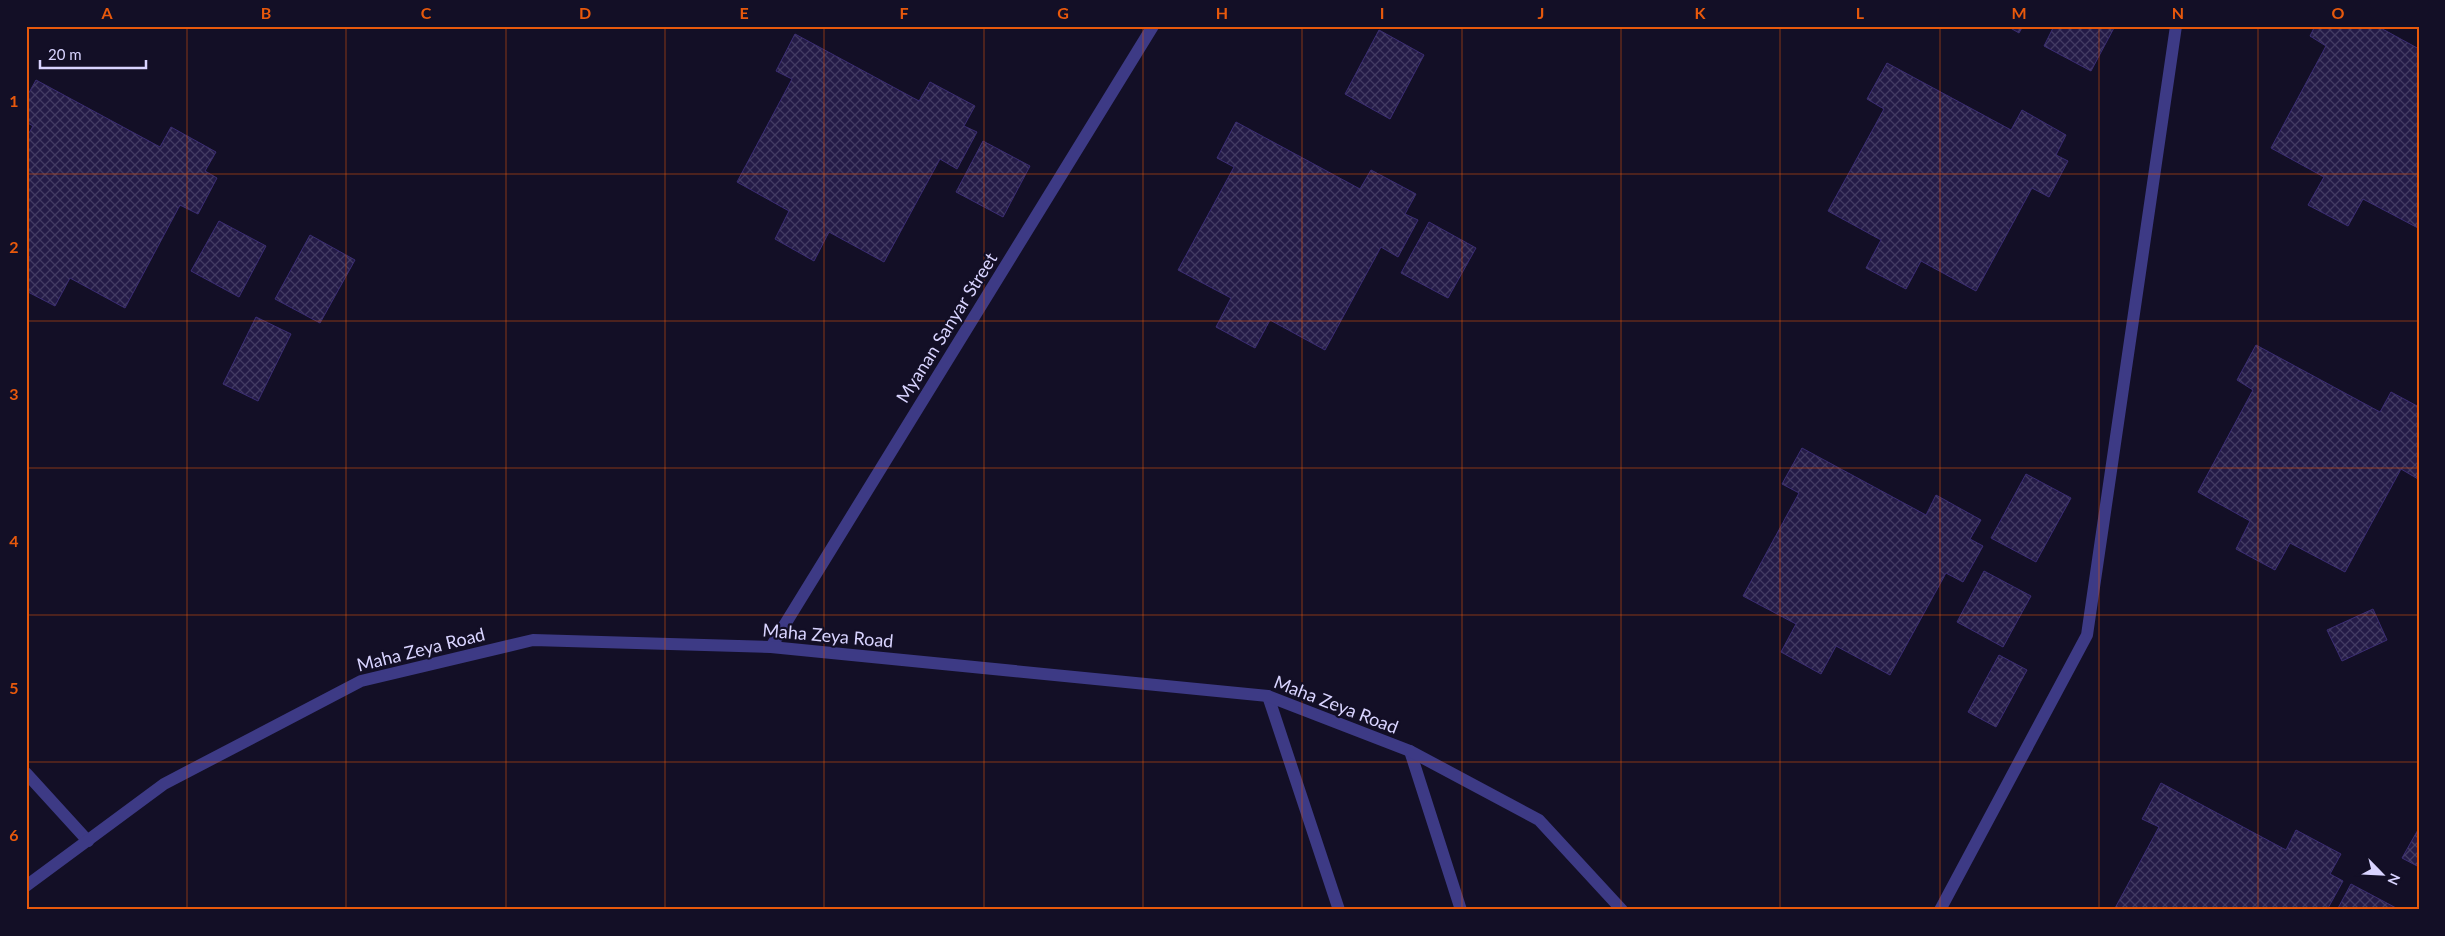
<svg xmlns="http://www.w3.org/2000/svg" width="2445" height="936" viewBox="0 0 2445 936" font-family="Lato,sans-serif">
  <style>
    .building { fill: url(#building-cross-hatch); stroke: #3b2d73 }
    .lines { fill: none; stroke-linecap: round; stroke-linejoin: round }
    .minor { stroke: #3d3a85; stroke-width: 12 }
    .grid { fill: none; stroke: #e8590c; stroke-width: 1; stroke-opacity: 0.55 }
    .labels { text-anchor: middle; stroke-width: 4.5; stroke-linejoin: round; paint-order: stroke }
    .street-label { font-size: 18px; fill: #d9d4ff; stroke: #130f26 }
    .neatline { fill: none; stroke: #e8590c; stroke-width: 2 }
    .grid-label { font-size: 16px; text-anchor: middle; font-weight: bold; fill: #e8590c }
  </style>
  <defs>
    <pattern id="building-cross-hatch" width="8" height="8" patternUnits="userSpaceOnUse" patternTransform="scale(1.25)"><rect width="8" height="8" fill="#241b47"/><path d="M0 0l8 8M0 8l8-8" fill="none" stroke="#433b63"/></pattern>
  </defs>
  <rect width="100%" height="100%" fill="#130f26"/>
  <g class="building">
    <polygon points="2007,26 2023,26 2019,33"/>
    <polygon points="2054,26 2115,26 2091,71 2044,46"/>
    <polygon points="2315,26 2377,26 2419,49 2418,228 2363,199 2348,226 2308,205 2324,177 2271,148 2326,46 2310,36"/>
    <polygon points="1379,30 1424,55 1390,119 1345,94"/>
    <polygon points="795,34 919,101 930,82 975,106 964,126 977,132 957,169 940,159 884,262 829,232 814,261 775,239 789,211 737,182 792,79 776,71"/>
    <polygon points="1887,63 2011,130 2022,110 2066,135 2056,155 2068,161 2049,197 2032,188 1976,291 1921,261 1906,289 1866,268 1881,240 1828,211 1884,109 1867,99"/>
    <polygon points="36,80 160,147 171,127 216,152 205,171 217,178 198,214 180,205 125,308 70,278 55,306 26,291 26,264 30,257 26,255 26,138 33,126 26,122 26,98"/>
    <polygon points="1236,122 1360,189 1371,170 1416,194 1405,214 1418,220 1398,257 1381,247 1325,350 1270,320 1255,348 1216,327 1231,298 1178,270 1234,167 1217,158"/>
    <polygon points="983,141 1030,166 1003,217 956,192"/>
    <polygon points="219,221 266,246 239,297 191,271"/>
    <polygon points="1429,222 1476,248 1448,298 1401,273"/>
    <polygon points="310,235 355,260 320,323 275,299"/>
    <polygon points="256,317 291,334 258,401 223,384"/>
    <polygon points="2256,345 2380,412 2391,392 2419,407 2419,477 2418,479 2401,469 2345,572 2290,543 2275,570 2236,549 2250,521 2198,492 2253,390 2237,380"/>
    <polygon points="1802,448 1926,515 1936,495 1981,520 1970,539 1983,546 1963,582 1946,573 1890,675 1836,646 1821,674 1781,652 1796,624 1743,596 1799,493 1782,484"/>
    <polygon points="2026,474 2071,498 2036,562 1991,538"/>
    <polygon points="1984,571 2031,596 2003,647 1957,622"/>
    <polygon points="2373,609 2387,640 2342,661 2327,630"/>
    <polygon points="1999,655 2027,670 1996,727 1968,712"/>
    <polygon points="2161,783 2286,850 2296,830 2341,854 2330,874 2343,881 2327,910 2311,910 2306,907 2305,910 2114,910 2159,827 2142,819"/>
    <polygon points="2419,828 2419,867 2402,858"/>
    <polygon points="2351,884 2398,909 2398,910 2337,910"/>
  </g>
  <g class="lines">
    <g class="minor">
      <polyline points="771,647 1153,26"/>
      <polyline points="1268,696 1339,910"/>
      <polyline points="1410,751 1461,910"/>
      <polyline points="26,773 88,841"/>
      <polyline points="26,886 164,784 361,681 533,640 771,647 1268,696 1410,751 1539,820 1622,910"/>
      <polyline points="1940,910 2087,635 2176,26"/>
    </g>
  </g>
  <path class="grid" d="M 187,26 L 187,910M 346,26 L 346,910M 506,26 L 506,910M 665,26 L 665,910M 824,26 L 824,910M 984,26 L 984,910M 1143,26 L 1143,910M 1302,26 L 1302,910M 1462,26 L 1462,910M 1621,26 L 1621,910M 1780,26 L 1780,910M 1940,26 L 1940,910M 2099,26 L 2099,910M 2258,26 L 2258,910M 26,174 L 2419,174M 26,321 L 2419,321M 26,468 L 2419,468M 26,615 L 2419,615M 26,762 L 2419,762"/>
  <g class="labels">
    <g class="street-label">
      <text transform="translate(947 328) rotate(-58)" y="6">Myanan Sanyar Street</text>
      <text transform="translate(828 636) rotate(5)" y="6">Maha Zeya Road</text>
      <text transform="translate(421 650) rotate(-14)" y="6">Maha Zeya Road</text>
      <text transform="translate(1336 705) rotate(21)" y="6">Maha Zeya Road</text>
    </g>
  </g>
  <rect width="2445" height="936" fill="none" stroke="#130f26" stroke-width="55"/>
  <g transform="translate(2382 874) rotate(114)" stroke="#130f26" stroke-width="4" paint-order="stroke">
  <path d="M0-4L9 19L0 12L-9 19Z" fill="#d9d4ff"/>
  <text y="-8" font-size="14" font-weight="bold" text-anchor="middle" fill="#d9d4ff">N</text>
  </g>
  <path d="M40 60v8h106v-8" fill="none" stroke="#d9d4ff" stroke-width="2.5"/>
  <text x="48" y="60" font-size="15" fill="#d9d4ff" stroke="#130f26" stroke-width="4" paint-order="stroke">20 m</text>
  <rect x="28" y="28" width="2390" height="880" class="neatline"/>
  <g class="grid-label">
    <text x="107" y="19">A</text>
    <text x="266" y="19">B</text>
    <text x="426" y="19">C</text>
    <text x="585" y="19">D</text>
    <text x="744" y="19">E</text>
    <text x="904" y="19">F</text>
    <text x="1063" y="19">G</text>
    <text x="1222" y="19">H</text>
    <text x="1382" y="19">I</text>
    <text x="1541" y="19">J</text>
    <text x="1700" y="19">K</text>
    <text x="1860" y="19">L</text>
    <text x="2019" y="19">M</text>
    <text x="2178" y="19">N</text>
    <text x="2338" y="19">O</text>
    <text x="14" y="107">1</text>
    <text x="14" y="253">2</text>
    <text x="14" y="400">3</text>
    <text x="14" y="547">4</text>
    <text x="14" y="694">5</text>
    <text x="14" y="841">6</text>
  </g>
</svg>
